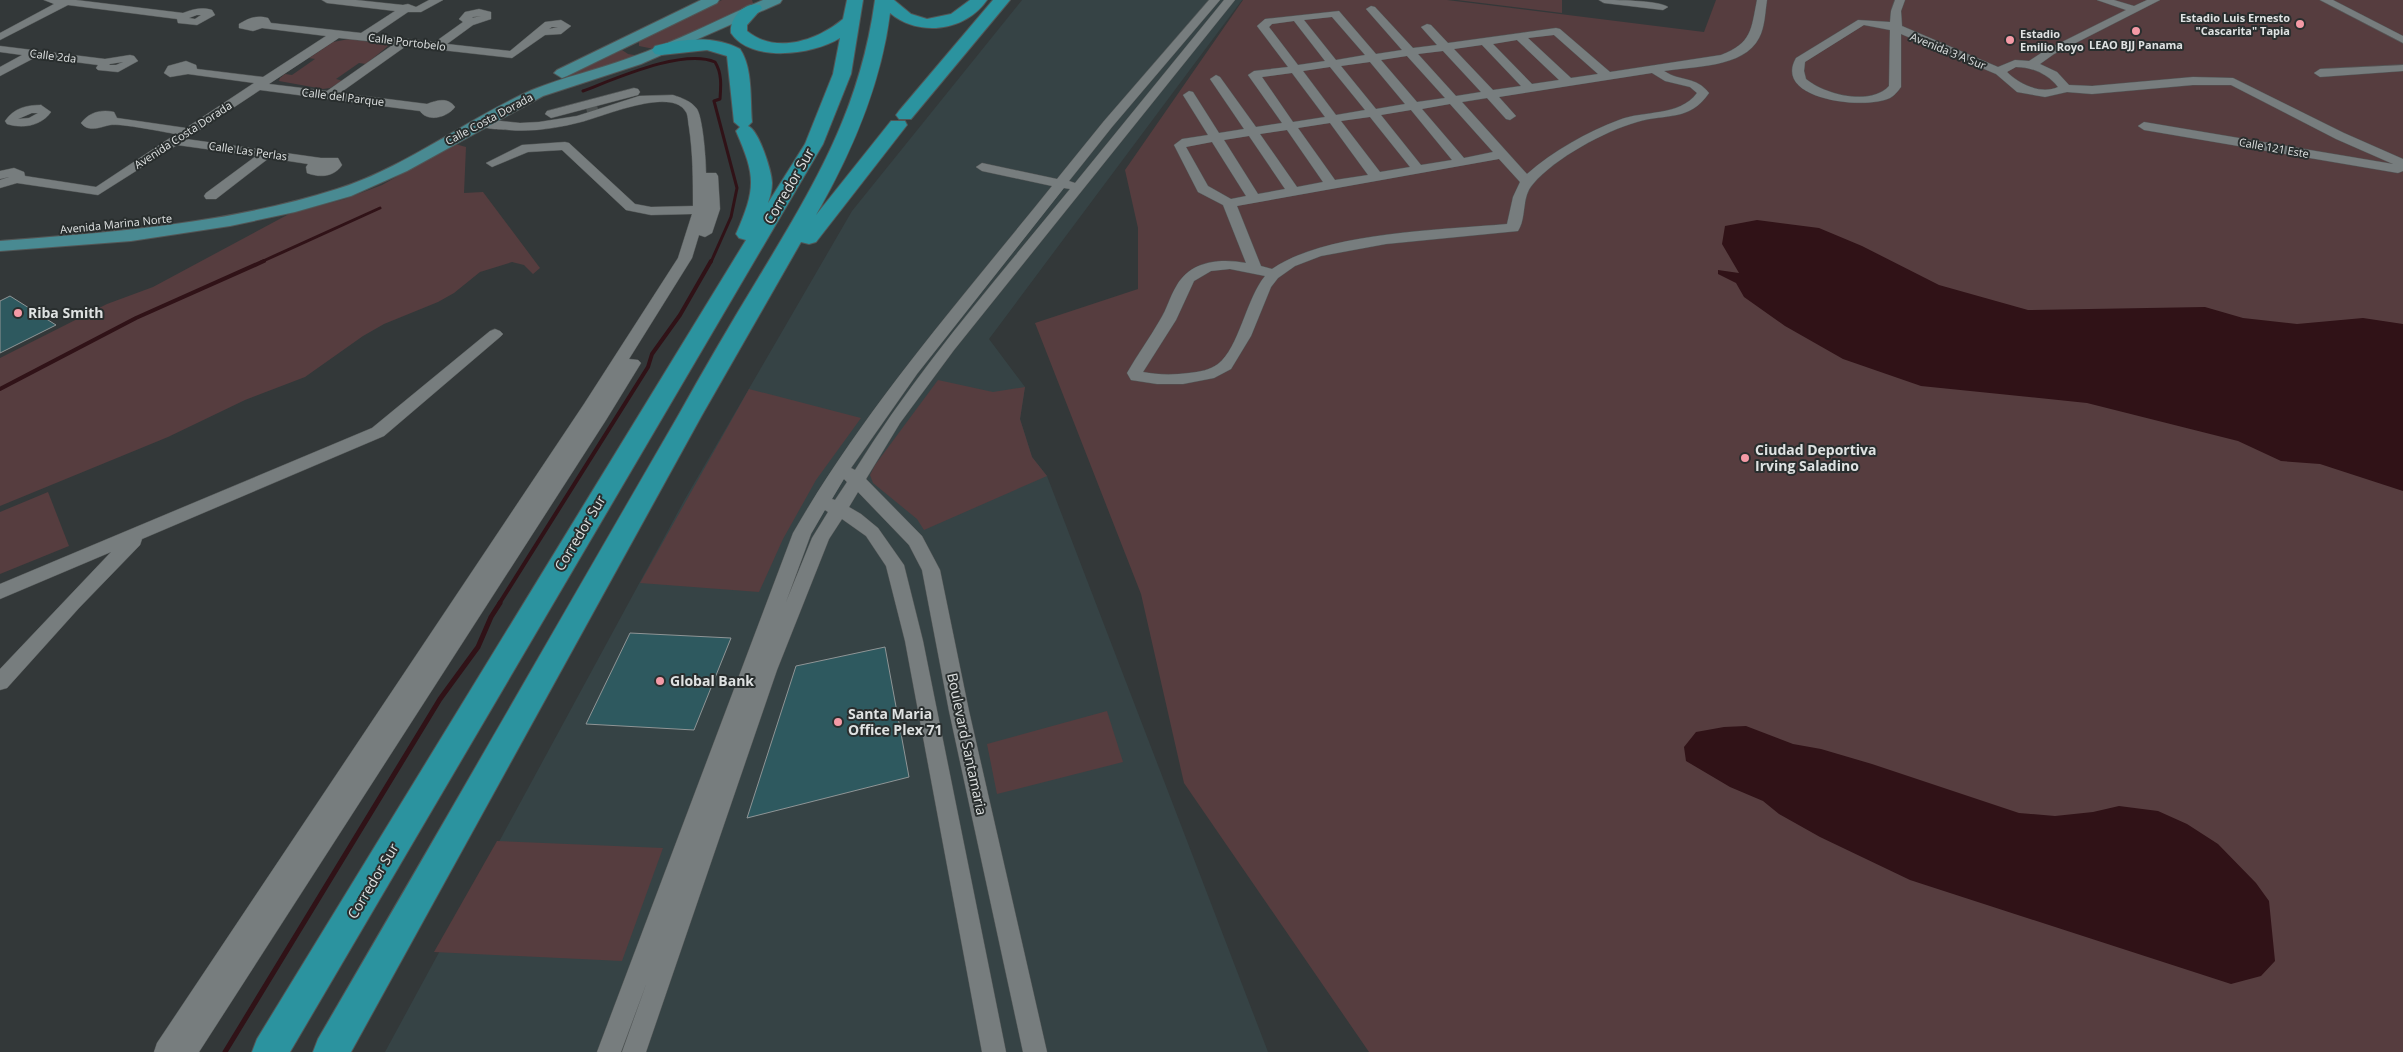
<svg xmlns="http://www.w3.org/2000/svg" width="2403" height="1052" viewBox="0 0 2403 1052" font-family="'Open Sans',sans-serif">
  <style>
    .built { fill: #364345 }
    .green { fill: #563d3f }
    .water { fill: #301217 }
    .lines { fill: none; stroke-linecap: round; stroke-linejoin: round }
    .stream-far2 { stroke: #301217; stroke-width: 3 }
    .stream-far1 { stroke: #301217; stroke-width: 4 }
    .stream { stroke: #301217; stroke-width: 5 }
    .building { fill: #2e595f; stroke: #8f9596 }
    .minor-tunnel { stroke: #4d5252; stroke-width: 12; stroke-dasharray: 12 6; stroke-linecap: butt }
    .minor-casing { stroke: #525656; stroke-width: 1 }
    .major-casing { stroke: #525656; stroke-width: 2 }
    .highway-casing { stroke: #525656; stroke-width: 2 }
    .minor { fill: #777d7e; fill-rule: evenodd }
    .major { fill: #498a92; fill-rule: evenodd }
    .highway { fill: #2b939f; fill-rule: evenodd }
    .poi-dot { fill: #f49aa6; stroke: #292e2e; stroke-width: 2 }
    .labels { text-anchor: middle; stroke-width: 4; stroke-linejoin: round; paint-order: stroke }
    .far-poi-label { font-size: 11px; font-weight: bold; fill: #dfe2e2; stroke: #292e2e; text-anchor: end }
    .far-street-label { font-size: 11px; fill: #dfe2e2; stroke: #292e2e }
    .street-label { font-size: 14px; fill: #dfe2e2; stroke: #292e2e }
    .poi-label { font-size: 14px; font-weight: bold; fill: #dfe2e2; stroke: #292e2e; text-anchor: start }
  </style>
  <rect width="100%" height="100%" fill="#333839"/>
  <polygon class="built" points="1022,0 1242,0 989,339 1025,387 1020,419 1032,457 1047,476 1268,1052 385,1052 685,499 852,211"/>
  <g class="green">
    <polygon points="722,0 752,0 753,3 750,7 661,47 654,49 639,46 639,40"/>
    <polygon points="1243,0 1447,0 1704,32 1716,0 2403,0 2403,1052 1369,1052 1184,783 1141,594 1035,323 1138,289 1138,228 1125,170"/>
    <polygon points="1457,0 1562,0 1562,13"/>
    <polygon points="349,39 386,44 388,46 366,64 359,63 336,79 343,81 330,88 323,89 279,81 280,78 285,74 292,75 315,59 309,58 333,42"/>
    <polygon points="622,50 628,54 640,56 550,85"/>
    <polygon points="455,144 466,147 464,193 483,192 540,268 533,274 524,265 512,262 480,272 454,293 438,302 384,324 363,336 305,377 245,400 168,437 0,506 0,358 107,304 153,287 289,214 345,199 382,185"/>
    <polygon points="938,380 993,392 1025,387 1020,419 1032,457 1047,476 924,530 917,519 873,483 870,475 875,465"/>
    <polygon points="749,389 861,418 816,480 783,539 759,592 640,583"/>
    <polygon points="48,492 69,546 0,574 0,512"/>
    <polygon points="1107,711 1123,762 997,794 987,744"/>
    <polygon points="497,841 663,848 622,961 434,952"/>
  </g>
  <g class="water">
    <polygon points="1757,220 1819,228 1862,246 1939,285 2028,310 2205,307 2243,318 2297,324 2363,318 2403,324 2403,491 2320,464 2281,461 2238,441 2087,403 1921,386 1843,359 1785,326 1744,297 1736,283 1718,274 1718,270 1739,273 1722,244 1725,226"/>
    <polygon points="1746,726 1793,744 1821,749 1872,764 2019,813 2055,816 2093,812 2119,806 2158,811 2187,824 2218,844 2256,883 2269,901 2275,961 2261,976 2231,984 1910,880 1820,837 1779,814 1763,801 1730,787 1686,761 1684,747 1696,732 1724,727"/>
  </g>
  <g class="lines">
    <g class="stream-far2">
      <path d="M 583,91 C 615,79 683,48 715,62 C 722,73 721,86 720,99 L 714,101 L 737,188 L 731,217 L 711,262"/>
      <polyline points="261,262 380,208"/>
    </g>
    <g class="stream-far1">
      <polyline points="0,389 136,318 264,261"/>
      <polyline points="499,604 648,367 652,354 680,315 711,261"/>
    </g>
    <polyline class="stream" points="225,1052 440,699 478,647 491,617 500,603"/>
  </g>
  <g class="building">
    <polygon points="10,296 56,325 0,353 0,301"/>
    <polygon points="630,633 731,638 694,730 586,724"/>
    <polygon points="885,647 909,777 747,818 796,666"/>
  </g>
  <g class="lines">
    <polyline class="minor-tunnel" points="587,112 598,109"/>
    <g class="minor-casing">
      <g id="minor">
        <path d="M 44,0 L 76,0 L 183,13 C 193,9 202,7 212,10 L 215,15 L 197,25 L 178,23 L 177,19 L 68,5 L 0,40 L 0,33 L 54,4 ZM 197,15 L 201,15 L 195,19 L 189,18 Z"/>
        <path d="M 322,0 L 356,0 L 403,5 L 408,4 L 416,7 L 429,0 L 443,0 L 421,12 L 408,12 L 374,35 L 435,42 L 463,22 L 459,19 L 465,12 L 479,9 L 491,12 L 491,19 L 473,25 L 447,44 L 510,51 L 545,22 L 561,20 L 571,26 L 561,34 L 545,35 L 512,58 L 406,46 L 340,93 L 427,104 C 437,100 448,97 455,107 C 448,117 428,123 420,111 L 260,90 L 186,139 L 321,158 L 338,158 L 342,165 C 334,177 320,178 307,173 L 306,167 L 308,164 L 269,158 L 216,199 L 206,199 L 204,196 L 206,193 L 256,156 L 177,145 L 98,195 L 17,183 L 0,188 L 0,180 L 9,177 L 0,179 L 0,171 L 14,168 L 24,172 L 25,176 L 96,187 L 176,134 C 163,132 121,123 110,125 C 100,127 89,133 81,123 C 89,112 102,109 114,112 L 117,118 L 186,128 L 254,83 L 188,74 L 170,77 L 164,73 L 168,66 L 186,61 L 196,65 L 197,69 L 263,77 L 326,36 L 262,28 L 253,31 L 239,28 L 239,24 C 249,18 256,15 268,18 L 271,23 L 361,33 L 395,11 L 327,3 ZM 481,16 L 472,18 L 473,17 ZM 552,27 L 558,27 L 549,29 ZM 339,38 L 394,44 L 327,91 L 269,84 Z"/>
        <path d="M 1209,0 L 1220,0 L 1112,127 L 1069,181 L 1075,183 L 1224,0 L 1235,0 L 954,350 L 900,423 L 866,479 L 922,536 L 940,570 L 969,711 L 1047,1052 L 1023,1052 L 949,711 L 922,570 L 909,545 L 858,492 L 849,507 L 861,514 L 878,528 L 904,565 L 923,641 L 1006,1052 L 982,1052 L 905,641 L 886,566 L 866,536 L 842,519 L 829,539 L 777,670 L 646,1052 L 622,1052 L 647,982 L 621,1052 L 597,1052 L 793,533 C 865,408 962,298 1052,186 L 982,171 L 976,167 L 982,163 L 1057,179 L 1104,121 ZM 1064,188 L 1070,189 C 995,281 917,370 855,470 L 851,468 L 917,374 ZM 844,479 L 847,482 L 835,500 L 832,499 ZM 825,510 L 828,512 L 812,538 L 786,602 L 811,534 Z"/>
        <path d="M 1599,0 C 1614,0 1658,0 1668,7 L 1663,10 L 1604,3 Z"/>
        <path d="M 1757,0 L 1767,0 C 1765,12 1765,27 1759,38 C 1744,68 1693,66 1664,71 C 1681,82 1696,76 1709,93 C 1689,122 1667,113 1637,122 C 1605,131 1555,158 1533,184 C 1521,197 1527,217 1518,231 L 1386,244 L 1321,256 L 1295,266 L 1278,278 L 1271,287 L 1251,336 L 1231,369 L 1214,378 L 1183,384 L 1157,384 L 1131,380 L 1127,373 C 1137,355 1150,338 1160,320 C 1167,309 1170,296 1177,285 C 1191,261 1220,258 1246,263 L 1223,205 L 1198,192 L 1174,145 L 1182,139 L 1208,135 L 1183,95 L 1189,91 L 1193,92 L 1219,133 L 1244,129 L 1210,79 L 1216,75 L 1220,77 L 1256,127 L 1282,123 L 1248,75 L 1254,71 L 1288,67 L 1257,26 L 1265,19 L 1339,11 L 1376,54 L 1402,50 L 1366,9 L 1371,6 L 1375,7 L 1413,48 L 1437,45 L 1421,27 L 1427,24 L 1431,25 L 1448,43 L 1556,28 L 1560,29 L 1610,72 L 1721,55 C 1752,43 1751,30 1757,0 ZM 1332,17 L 1365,55 L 1336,60 L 1304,20 ZM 1294,21 L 1325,61 L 1298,65 L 1269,27 L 1272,24 ZM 1554,35 L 1598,74 L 1571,78 L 1528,38 ZM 1517,40 L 1559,80 L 1532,84 L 1493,44 ZM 1482,45 L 1521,86 L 1493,90 L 1454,49 ZM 1443,51 L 1481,92 L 1456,96 L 1418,54 ZM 1407,56 L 1445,98 L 1417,102 L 1381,60 ZM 1370,62 L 1405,104 L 1376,109 L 1341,66 ZM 1330,67 L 1365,110 L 1336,115 L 1303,71 ZM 1292,73 L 1325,117 L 1293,122 L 1262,77 ZM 1652,73 L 1665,81 L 1690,87 L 1697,93 C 1679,117 1644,110 1619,120 C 1587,132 1553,151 1527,174 L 1462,102 L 1487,98 L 1506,119 L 1510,120 L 1516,116 L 1499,97 ZM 1450,104 L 1493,152 L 1464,158 L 1422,109 ZM 1411,110 L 1452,160 L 1421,165 L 1381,115 ZM 1370,117 L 1410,167 L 1380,172 L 1341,121 ZM 1330,123 L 1368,175 L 1335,180 L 1298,128 ZM 1287,130 L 1323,182 L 1297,187 L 1260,134 ZM 1249,136 L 1285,189 L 1258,194 L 1224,140 ZM 1212,142 L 1246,196 L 1231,199 L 1208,186 L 1186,147 ZM 1499,159 L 1520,182 L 1513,197 L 1507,224 C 1442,230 1325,232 1272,269 L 1261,266 L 1237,206 ZM 1230,269 L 1265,276 C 1246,299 1239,348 1218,364 C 1210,370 1199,372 1189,373 C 1174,375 1158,375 1143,372 L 1176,320 L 1194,281 L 1211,271 Z"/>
        <path d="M 1895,0 L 1905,0 L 1901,11 L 1902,26 L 1998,67 L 2015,60 L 2029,61 L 2046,50 L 2126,10 L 2097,0 L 2114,0 L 2134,6 L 2147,0 L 2160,0 L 2054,54 L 2040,64 L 2057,72 L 2069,85 L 2092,86 L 2193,77 L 2233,78 L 2344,133 L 2403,159 L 2403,171 L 2398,173 L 2144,130 L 2138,126 L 2144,122 L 2393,164 L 2336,139 L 2231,85 L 2193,85 L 2092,94 L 2067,92 L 2045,97 L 2017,92 L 1996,74 L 1901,34 L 1901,87 C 1898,91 1894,96 1890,98 C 1866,110 1772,100 1796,58 L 1858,20 L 1890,22 L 1891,11 ZM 1864,25 L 1890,30 L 1889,86 C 1871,106 1825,95 1806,79 L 1804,71 L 1805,62 ZM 2016,67 C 2032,67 2048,74 2058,87 C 2041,95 2019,84 2007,72 Z"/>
        <polygon points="2320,0 2333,0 2403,36 2403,43"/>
        <path d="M 0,46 L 105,59 L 130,55 L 134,56 L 138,61 L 118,72 L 98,70 L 96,68 L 98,65 L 36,57 L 0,76 L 0,67 L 22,55 L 0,52 ZM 123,62 L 116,65 L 109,65 L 110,64 Z"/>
        <polygon points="2403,65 2403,71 2320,77 2314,73 2320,69"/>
        <polygon points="634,88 638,89 640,92 638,95 551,118 545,114 547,111"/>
        <path d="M 673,95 C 682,98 691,101 697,109 C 703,119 706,160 706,173 L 716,173 L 718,176 L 720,209 L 712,233 L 705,237 L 699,235 L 692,258 L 629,359 L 638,360 L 641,363 L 606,420 L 199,1052 L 154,1052 L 157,1043 L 584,404 L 678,258 L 692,214 L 651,215 L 626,210 L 562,150 L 528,152 L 492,167 L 486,163 L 522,145 L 565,142 L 569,143 L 635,204 L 651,207 L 693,206 C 693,179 693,154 689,127 C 688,122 688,115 686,112 C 672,86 602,117 581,122 C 558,128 533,132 509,130 C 500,129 483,130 477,123 L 483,119 L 520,123 L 539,122 L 577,116 L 639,96 Z"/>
        <path d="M 41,105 L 51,112 C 41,126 23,129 7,124 L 5,121 C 14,108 26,105 41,105 ZM 32,113 L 38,113 L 29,118 L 18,119 Z"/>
        <polygon points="495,329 500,331 503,334 500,337 384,436 142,539 140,545 79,608 7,688 0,690 0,669 111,552 0,599 0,584 372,428 490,331"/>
      </g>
    </g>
    <g class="major-casing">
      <g id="major">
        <polygon points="701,0 719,0 717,3 567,76 562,78 554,73 557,70"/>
        <path d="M 763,0 L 782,0 L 780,3 L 641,64 L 543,96 L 407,171 L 351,196 L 295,212 L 230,226 L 131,241 L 0,251 L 0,241 C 114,232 227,224 337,189 C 407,167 466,119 532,90 C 563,77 597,70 629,58 C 675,42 719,19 763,0 Z"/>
      </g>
    </g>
    <g class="highway-casing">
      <g id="highway">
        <path d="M 847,0 L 863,0 L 851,74 L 823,144 L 290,1052 L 252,1052 L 257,1039 L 746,240 L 739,238 L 736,234 C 756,188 756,177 736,131 L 740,127 L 734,122 L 727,56 L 707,50 L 661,55 L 655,54 L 652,50 L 655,46 C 683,39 713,35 740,49 C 753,68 750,100 752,122 L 748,126 C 759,130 772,172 772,183 C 772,190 770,197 768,203 L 805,144 L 833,74 L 840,38 C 813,55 751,63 731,33 C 729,18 745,1 760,5 L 762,8 L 747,25 L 747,31 C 776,55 818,40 843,19 Z"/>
        <path d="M 875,0 L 894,0 L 911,14 L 927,19 L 951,14 L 970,0 L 987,0 C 965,32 918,37 890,13 C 881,85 852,152 816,215 L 891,121 L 905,121 L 907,125 L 816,242 L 809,244 L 801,242 L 702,415 L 351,1052 L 313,1052 L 318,1039 C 439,832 558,623 678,416 C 704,369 731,323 759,277 C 815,184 860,110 875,0 Z"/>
        <polygon points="993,0 1010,0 911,119 899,119 896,115 899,111"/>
      </g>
    </g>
    <use href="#minor" class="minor"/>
    <use href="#major" class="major"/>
    <use href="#highway" class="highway"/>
  </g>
  <g class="poi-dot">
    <circle cx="2300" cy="24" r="5"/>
    <circle cx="2136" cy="31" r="5"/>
    <circle cx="2010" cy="40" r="5"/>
    <circle cx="18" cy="313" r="5"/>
    <circle cx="1745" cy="458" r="5"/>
    <circle cx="660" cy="681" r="5"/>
    <circle cx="838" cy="722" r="5"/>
  </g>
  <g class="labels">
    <g class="far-poi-label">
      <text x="2290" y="22">Estadio Luis Ernesto<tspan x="2290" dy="13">"Cascarita" Tapia</tspan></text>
      <text x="2020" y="38" text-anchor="start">Estadio<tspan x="2020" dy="13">Emilio Royo</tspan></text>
      <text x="2136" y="49" text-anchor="middle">LEAO BJJ Panama</text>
    </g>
    <g class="far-street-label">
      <text transform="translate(407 42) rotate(7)" y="4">Calle Portobelo</text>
      <text transform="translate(1948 51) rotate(22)" y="4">Avenida 3 A Sur</text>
      <text transform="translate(53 56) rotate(7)" y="4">Calle 2da</text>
      <text transform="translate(343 97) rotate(7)" y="4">Calle del Parque</text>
      <text transform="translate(489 119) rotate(-28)" y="4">Calle Costa Dorada</text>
      <text transform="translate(183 135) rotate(-33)" y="4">Avenida Costa Dorada</text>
      <text transform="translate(2274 148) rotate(10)" y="4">Calle 121 Este</text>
      <text transform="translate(248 151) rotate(8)" y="4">Calle Las Perlas</text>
      <text transform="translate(116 224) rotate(-6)" y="4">Avenida Marina Norte</text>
    </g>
    <g class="street-label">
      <text transform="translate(789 186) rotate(-60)" y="5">Corredor Sur</text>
      <text transform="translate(580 533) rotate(-59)" y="5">Corredor Sur</text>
      <text transform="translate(967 744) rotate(78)" y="5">Boulevard Santamaria</text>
      <text transform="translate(373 881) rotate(-59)" y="5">Corredor Sur</text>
    </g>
    <g class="poi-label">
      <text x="28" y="318">Riba Smith</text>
      <text x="1755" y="455">Ciudad Deportiva<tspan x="1755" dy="16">Irving Saladino</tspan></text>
      <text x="670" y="686">Global Bank</text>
      <text x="848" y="719">Santa Maria<tspan x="848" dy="16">Office Plex 71</tspan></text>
    </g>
  </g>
</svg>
